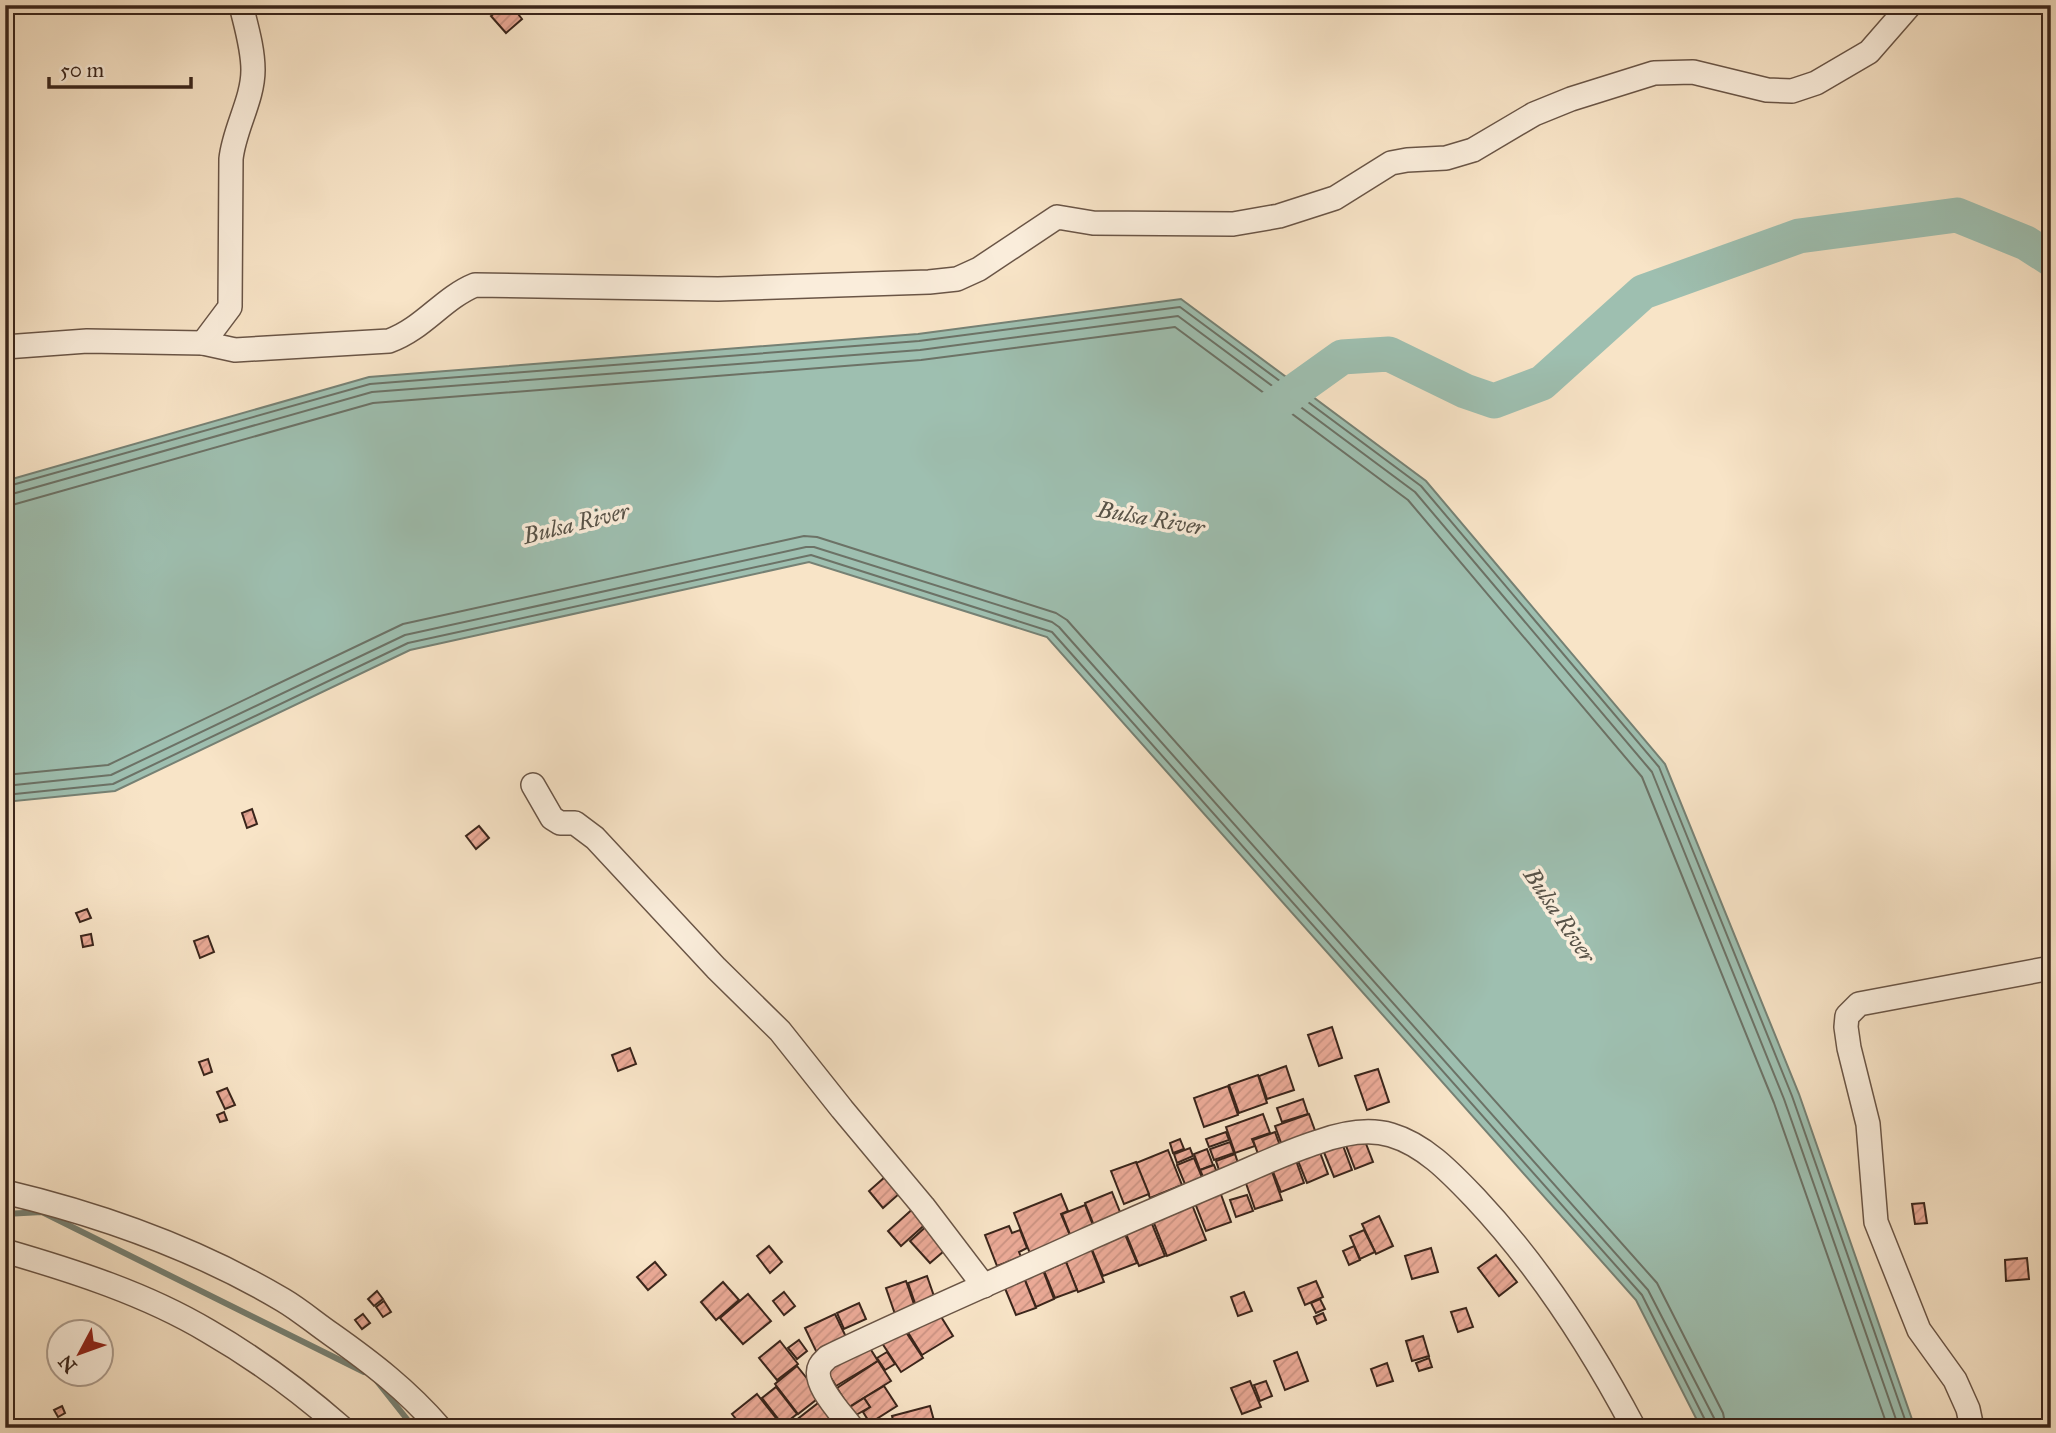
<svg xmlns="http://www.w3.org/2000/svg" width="2056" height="1433" viewBox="0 0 2056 1433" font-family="'IM FELL Great Primer',serif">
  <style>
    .water { fill: #9ebfb0; stroke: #768174; stroke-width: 2 }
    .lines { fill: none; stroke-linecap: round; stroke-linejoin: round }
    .shore { stroke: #6c7266; stroke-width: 2 }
    .stream { stroke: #768174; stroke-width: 6 }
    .river { stroke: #9ebfb0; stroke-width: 35 }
    .building { fill: url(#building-hatch); stroke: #3a251b; stroke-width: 2 }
    .street-casing { stroke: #6a5546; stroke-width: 26 }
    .street { stroke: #faeddb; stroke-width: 23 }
    .labels { text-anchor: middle; stroke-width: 7; stroke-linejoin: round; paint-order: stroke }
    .water-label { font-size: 23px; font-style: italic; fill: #585348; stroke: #faeddb }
  </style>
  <defs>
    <pattern id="building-hatch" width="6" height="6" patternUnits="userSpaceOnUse" patternTransform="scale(1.75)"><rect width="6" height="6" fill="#ebaa97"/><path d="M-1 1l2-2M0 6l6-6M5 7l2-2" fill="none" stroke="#ca9282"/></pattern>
  </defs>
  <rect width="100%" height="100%" fill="#f8e4c7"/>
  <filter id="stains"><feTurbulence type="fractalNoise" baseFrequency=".00286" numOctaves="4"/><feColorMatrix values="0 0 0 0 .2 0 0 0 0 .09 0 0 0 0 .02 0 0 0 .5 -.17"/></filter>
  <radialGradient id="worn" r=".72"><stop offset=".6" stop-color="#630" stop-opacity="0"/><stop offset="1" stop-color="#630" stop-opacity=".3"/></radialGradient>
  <polygon class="water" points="1181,299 1426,481 1665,764 1799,1094 1915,1428 1701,1428 1636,1300 1047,637 809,562 410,650 115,791 5,802 5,481 369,377 918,334"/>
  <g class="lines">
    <g class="shore">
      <polyline points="5,487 370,384 919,341 1180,307 1421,486 1659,767 1792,1096 1908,1428"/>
      <polyline points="5,496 372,392 920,350 1178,316 1415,492 1652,772 1784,1099 1899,1428"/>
      <polyline points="5,507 373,403 921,360 1175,327 1408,500 1642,777 1774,1103 1888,1428"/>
      <polyline points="5,775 108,765 403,624 804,536 817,537 1056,613 1067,620 1657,1283 1723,1413 1726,1428"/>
      <polyline points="5,786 111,775 405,635 806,547 814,547 1052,622 1059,627 1648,1290 1714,1418 1716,1428"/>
      <polyline points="5,795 113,784 408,643 811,555 1052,632 1642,1295 1706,1422 1707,1428"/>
    </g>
    <g class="stream">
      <polyline points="5,1214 42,1212 364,1372"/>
      <polyline points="376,1380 414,1428"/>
    </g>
    <polyline class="river" points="1261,415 1342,357 1389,354 1465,391 1494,401 1542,383 1643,292 1799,236 1957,215 2026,243 2051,259"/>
  </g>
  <g class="building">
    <polygon points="504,5 511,5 522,19 506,33 491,16"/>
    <polygon points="252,809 257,824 247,828 242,813"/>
    <polygon points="479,826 489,838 476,849 466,836"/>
    <polygon points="87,909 91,918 80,922 76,913"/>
    <polygon points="91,934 93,945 83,947 81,936"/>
    <polygon points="208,936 214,952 200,958 194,941"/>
    <polygon points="1332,1027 1342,1058 1319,1066 1308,1035"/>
    <polygon points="630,1048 636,1064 618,1071 612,1055"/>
    <polygon points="208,1059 212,1072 204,1075 199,1062"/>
    <polygon points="1286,1066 1294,1090 1267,1099 1259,1076"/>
    <polygon points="1378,1069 1389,1102 1367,1110 1355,1076"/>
    <polygon points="1258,1075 1267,1103 1239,1113 1229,1085"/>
    <polygon points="1228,1086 1238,1115 1204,1127 1194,1098"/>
    <polygon points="227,1088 235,1105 225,1109 217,1092"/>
    <polygon points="1303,1099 1308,1114 1282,1122 1277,1108"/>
    <polygon points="224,1112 227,1120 220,1122 217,1115"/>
    <polygon points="1263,1114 1270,1133 1252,1139 1255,1146 1235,1153 1226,1127"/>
    <polygon points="1309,1114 1318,1139 1284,1151 1275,1126"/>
    <polygon points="1226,1132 1229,1140 1209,1147 1206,1139"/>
    <polygon points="1275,1132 1283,1154 1261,1162 1253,1140"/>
    <polygon points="1363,1136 1373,1162 1355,1169 1345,1143"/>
    <polygon points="1180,1139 1184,1149 1173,1153 1170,1143"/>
    <polygon points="1230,1142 1234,1153 1214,1160 1210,1149"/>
    <polygon points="1342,1143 1352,1170 1334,1177 1323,1150"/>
    <polygon points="1318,1147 1328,1174 1307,1183 1296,1156"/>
    <polygon points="1190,1148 1193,1156 1177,1163 1174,1154"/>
    <polygon points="1207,1149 1213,1165 1200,1170 1194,1154"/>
    <polygon points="1168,1150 1182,1185 1150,1198 1136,1163"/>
    <polygon points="1235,1154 1240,1169 1221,1176 1216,1161"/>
    <polygon points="1294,1155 1304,1183 1281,1192 1270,1164"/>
    <polygon points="1194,1158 1204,1182 1187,1189 1177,1165"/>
    <polygon points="1136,1162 1149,1194 1124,1204 1111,1171"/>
    <polygon points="1214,1165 1218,1175 1205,1181 1200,1170"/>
    <polygon points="1270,1166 1282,1200 1255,1209 1243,1175"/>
    <polygon points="885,1177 900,1193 883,1208 869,1191"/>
    <polygon points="1219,1189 1231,1222 1206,1231 1193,1198"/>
    <polygon points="1112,1192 1124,1222 1097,1233 1085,1203"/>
    <polygon points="1061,1194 1068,1211 1061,1214 1072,1240 1031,1256 1014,1213"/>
    <polygon points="1247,1195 1253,1211 1236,1217 1230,1200"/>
    <polygon points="1189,1197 1206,1240 1167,1256 1150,1213"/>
    <polygon points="1924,1203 1927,1223 1915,1224 1912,1204"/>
    <polygon points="1085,1205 1096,1233 1073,1242 1062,1214"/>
    <polygon points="916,1206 929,1221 901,1246 888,1231"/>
    <polygon points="1148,1214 1165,1256 1139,1266 1122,1224"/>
    <polygon points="1379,1216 1393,1246 1376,1254 1362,1224"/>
    <polygon points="930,1223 950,1246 930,1263 910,1241"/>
    <polygon points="1009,1226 1012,1233 1020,1230 1027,1248 1019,1252 1021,1257 997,1266 985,1235"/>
    <polygon points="1122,1227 1137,1263 1103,1276 1088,1240"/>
    <polygon points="1364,1230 1375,1252 1360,1259 1350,1236"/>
    <polygon points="769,1246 782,1262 770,1273 757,1256"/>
    <polygon points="1090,1246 1104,1282 1078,1292 1064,1257"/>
    <polygon points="1354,1246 1360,1260 1349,1265 1343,1251"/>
    <polygon points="1431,1248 1438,1272 1412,1279 1405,1256"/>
    <polygon points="1496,1255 1517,1282 1499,1296 1478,1268"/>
    <polygon points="2027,1258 2029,1279 2006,1281 2005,1260"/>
    <polygon points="655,1262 666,1275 648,1290 637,1277"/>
    <polygon points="1066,1262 1077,1290 1055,1298 1044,1271"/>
    <polygon points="1041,1265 1054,1299 1036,1307 1022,1273"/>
    <polygon points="927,1276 936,1302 917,1309 908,1283"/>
    <polygon points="1024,1278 1036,1308 1016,1315 1004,1286"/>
    <polygon points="906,1281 916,1310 896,1317 886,1288"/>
    <polygon points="1316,1281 1323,1297 1305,1305 1298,1288"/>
    <polygon points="723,1282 739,1300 716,1320 701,1302"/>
    <polygon points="377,1291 383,1299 374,1306 368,1299"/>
    <polygon points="784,1292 795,1306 784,1315 773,1301"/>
    <polygon points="1244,1292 1252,1311 1238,1316 1231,1297"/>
    <polygon points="748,1294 771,1321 743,1344 720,1318"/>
    <polygon points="1320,1299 1325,1309 1316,1313 1311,1303"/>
    <polygon points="384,1301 391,1312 383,1317 376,1307"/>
    <polygon points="859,1303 866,1319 844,1329 837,1313"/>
    <polygon points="935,1307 953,1336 922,1355 904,1326"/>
    <polygon points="1466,1308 1473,1327 1458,1332 1451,1312"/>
    <polygon points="1323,1313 1326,1320 1317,1324 1314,1317"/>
    <polygon points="363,1314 370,1323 362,1329 355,1320"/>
    <polygon points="835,1314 847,1339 817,1353 805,1328"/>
    <polygon points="900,1323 923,1358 901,1372 878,1337"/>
    <polygon points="1423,1336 1429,1356 1412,1361 1406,1341"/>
    <polygon points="799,1340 807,1351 797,1359 788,1348"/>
    <polygon points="780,1341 798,1364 777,1380 759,1358"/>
    <polygon points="866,1342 878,1361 836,1386 825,1368"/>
    <polygon points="887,1352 895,1364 885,1370 877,1358"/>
    <polygon points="1297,1352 1308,1381 1285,1390 1274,1361"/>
    <polygon points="1429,1358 1432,1367 1419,1371 1416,1363"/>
    <polygon points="878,1361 891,1381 849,1407 837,1388"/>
    <polygon points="1387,1363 1393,1381 1377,1386 1371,1369"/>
    <polygon points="797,1366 821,1396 798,1414 775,1384"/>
    <polygon points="1250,1381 1261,1407 1242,1414 1231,1388"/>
    <polygon points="1266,1381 1272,1396 1260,1401 1254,1385"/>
    <polygon points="884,1386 897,1406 870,1423 863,1412 870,1407 864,1398"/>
    <polygon points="776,1387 797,1414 783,1425 762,1398"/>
    <polygon points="757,1394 783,1427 782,1428 743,1428 732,1414"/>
    <polygon points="864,1398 870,1407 856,1415 850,1407"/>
    <polygon points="822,1400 844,1428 786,1428"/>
    <polygon points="62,1406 65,1413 58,1417 54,1410"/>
    <polygon points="930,1406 936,1428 895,1428 892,1416"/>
  </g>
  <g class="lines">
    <g class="street-casing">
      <g id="street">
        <path d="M 241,5 C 246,26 253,48 253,70 C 253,100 234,129 231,159 L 230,307 L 203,343 L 235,350 L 389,341 C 423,329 443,298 475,285 L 718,289 L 929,282 L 957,279 L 979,269 L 1057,217 L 1093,223 L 1233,224 L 1279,216 L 1335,198 L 1391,163 L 1407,160 L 1446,158 L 1473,150 L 1534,114 L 1571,99 L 1654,73 L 1693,72 L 1767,90 L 1792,91 L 1816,83 L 1869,52 L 1910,5"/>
        <polyline points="5,347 87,341 203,343"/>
        <polyline points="533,785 552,818 560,823 575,823 595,838 716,968 780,1031 842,1109 923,1206 984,1286"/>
        <path d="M 5,1192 C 102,1215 197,1249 283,1300 C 300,1310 315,1323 331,1334 C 372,1363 407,1390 440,1428"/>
        <path d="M 5,1251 C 74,1271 146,1294 208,1331 C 255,1358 301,1392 342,1428"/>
        <path d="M 852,1428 C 842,1414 811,1383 820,1366 C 822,1362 825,1360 828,1357 C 911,1317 995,1281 1079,1243 C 1130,1220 1182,1198 1234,1176 C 1262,1164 1289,1151 1318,1142 C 1340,1134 1368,1128 1391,1135 C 1425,1145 1451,1173 1475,1198 C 1539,1266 1590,1345 1634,1428"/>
        <polyline points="1972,1428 1968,1409 1955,1380 1919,1330 1876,1222 1868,1124 1849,1048 1846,1027 1847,1016 1859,1004 2051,968"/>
      </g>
    </g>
    <use href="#street" class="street"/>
  </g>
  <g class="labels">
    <g class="water-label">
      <text transform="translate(1151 518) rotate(10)" y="8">Bulsa River</text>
      <text transform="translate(576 523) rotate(-14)" y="8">Bulsa River</text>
      <text transform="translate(1560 915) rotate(56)" y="8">Bulsa River</text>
    </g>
  </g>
  <rect width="2056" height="1433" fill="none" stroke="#f8e4c7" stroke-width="28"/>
  <rect x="7" y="7" width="2042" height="1419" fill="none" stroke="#3a251b" stroke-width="3.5"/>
  <rect x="14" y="14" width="2028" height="1405" fill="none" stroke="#3a251b" stroke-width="2"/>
  <g transform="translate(80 1353) rotate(229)"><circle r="33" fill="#faeddb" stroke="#ad9d8e" stroke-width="2"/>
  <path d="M0-5L12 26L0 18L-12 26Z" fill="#8f2418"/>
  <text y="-10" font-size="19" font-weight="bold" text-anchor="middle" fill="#3a251b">N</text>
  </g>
  <path d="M49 77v10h142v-10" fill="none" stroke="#3a251b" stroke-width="3.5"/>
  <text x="60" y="77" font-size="21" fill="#3a251b" stroke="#faeddb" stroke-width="5" paint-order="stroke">50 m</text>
  <rect width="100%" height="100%" filter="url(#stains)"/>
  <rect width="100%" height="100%" fill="url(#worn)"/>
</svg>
